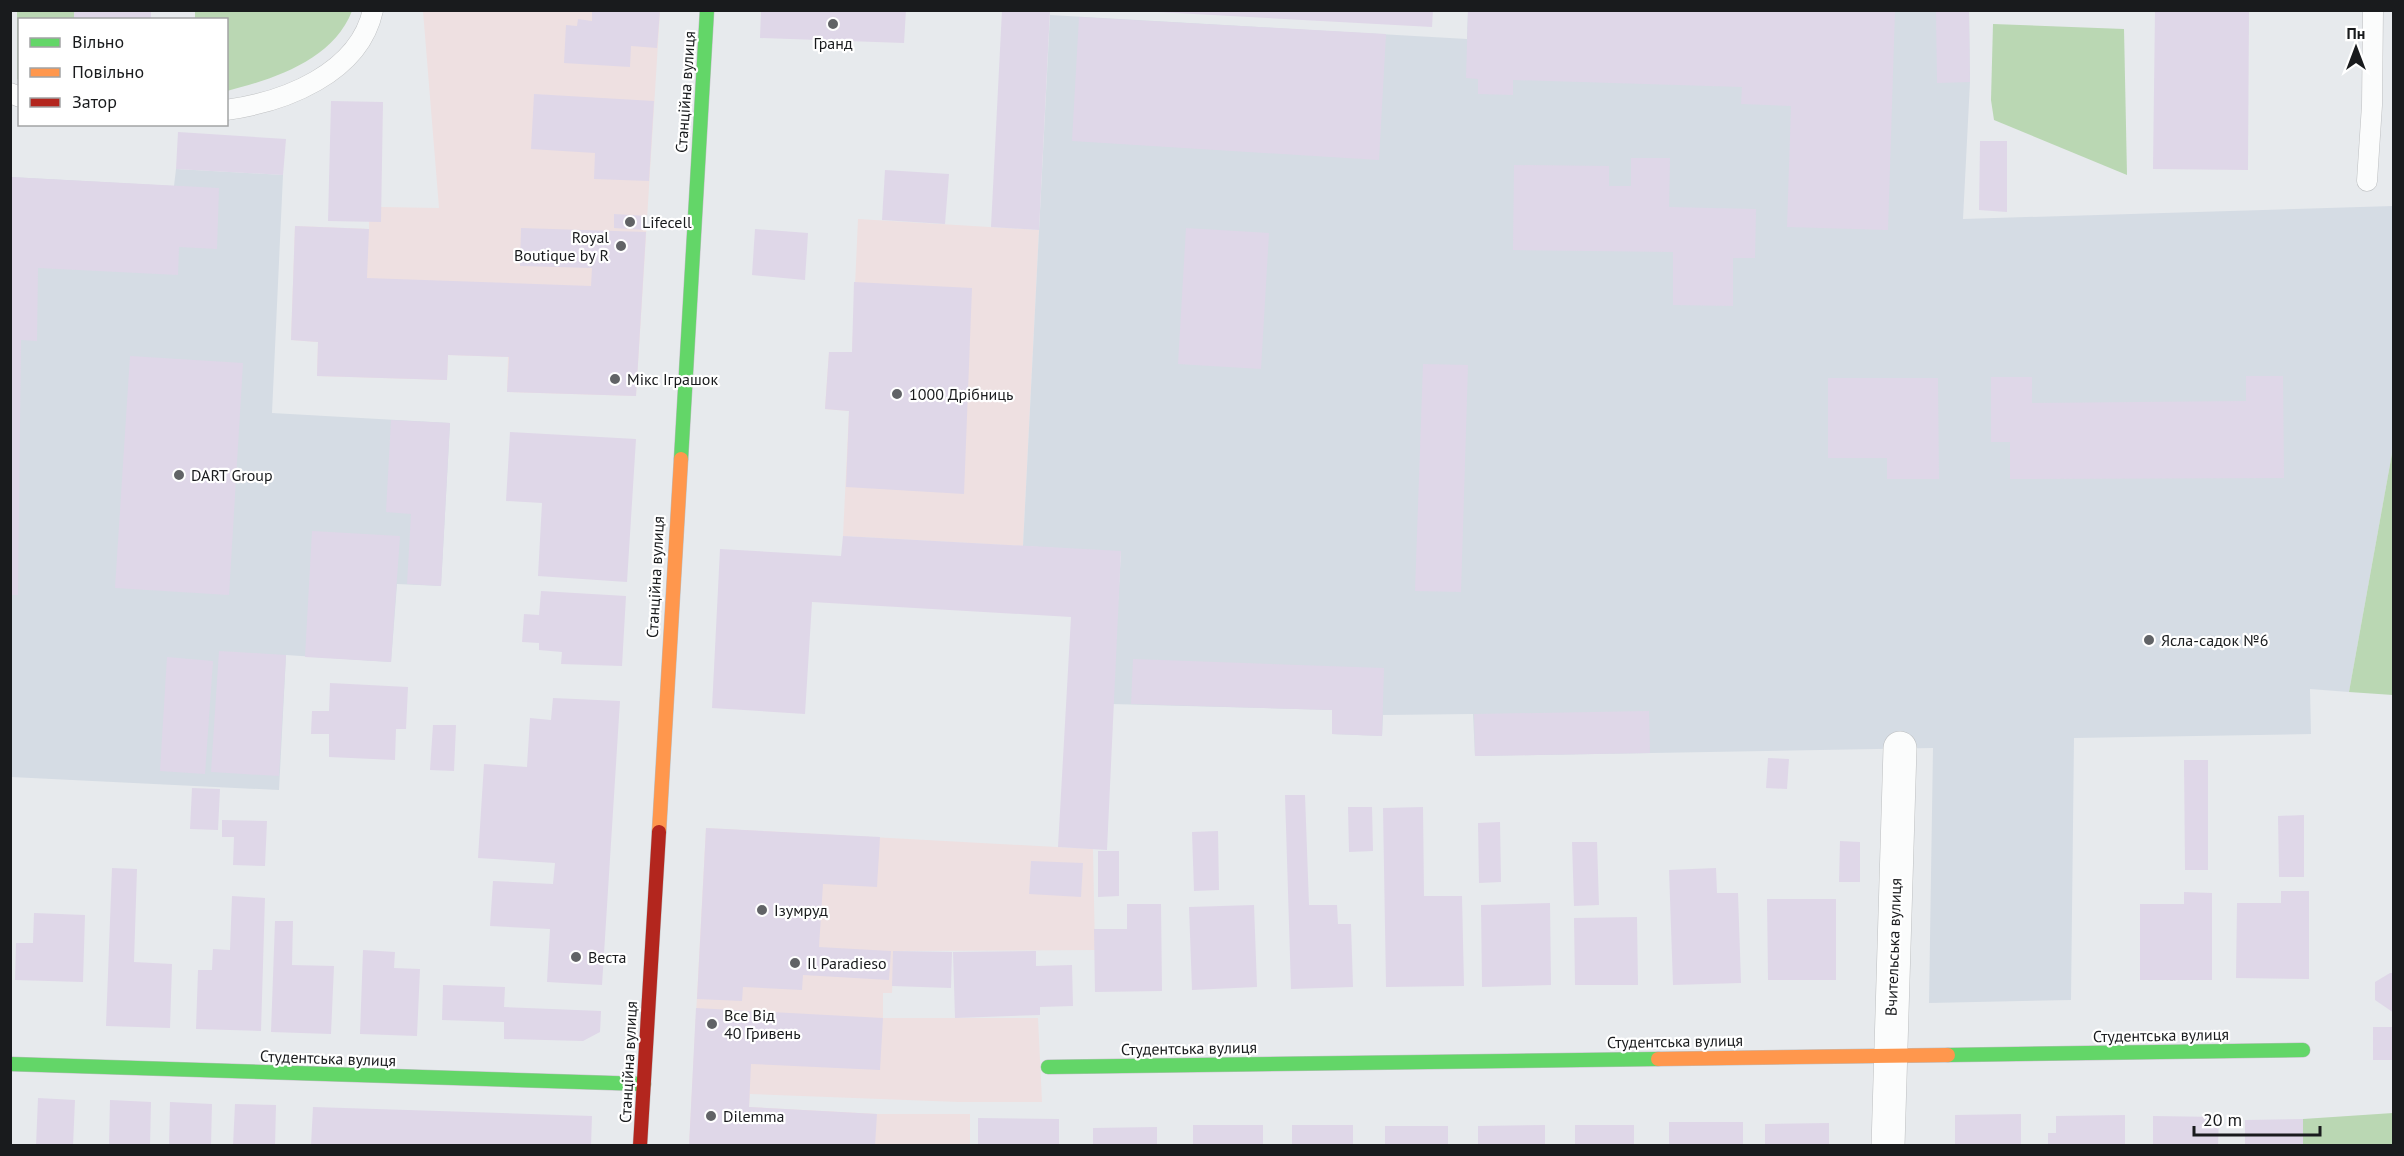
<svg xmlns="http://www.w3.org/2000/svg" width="2404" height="1156" viewBox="0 0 2404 1156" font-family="'PT Sans',sans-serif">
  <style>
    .commercial { fill: #eee0e1 }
    .built { fill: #d5dce4 }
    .green { fill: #bad7b3 }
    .building { fill: #dfd7e8 }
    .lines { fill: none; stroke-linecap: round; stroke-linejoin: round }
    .lane-casing { stroke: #bdbfc1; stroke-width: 21 }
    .street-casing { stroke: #bdbfc1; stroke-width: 34 }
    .fast-casing { stroke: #bdbfc1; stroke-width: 15 }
    .slow-casing { stroke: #bdbfc1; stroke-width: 15 }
    .jam-casing { stroke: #bdbfc1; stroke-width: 15 }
    .lane { stroke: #fbfcfc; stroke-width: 20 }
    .street { stroke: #fbfcfc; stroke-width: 33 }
    .fast { stroke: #63d668; stroke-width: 14 }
    .slow { stroke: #ff974d; stroke-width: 14 }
    .jam { stroke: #b3261e; stroke-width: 14 }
    .poi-dot { fill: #616366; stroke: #fff; stroke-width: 2 }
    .labels { text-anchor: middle; stroke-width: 4.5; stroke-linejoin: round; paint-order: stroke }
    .poi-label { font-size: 16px; fill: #191b1d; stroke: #fff; text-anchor: start }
    .street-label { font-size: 16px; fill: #191b1d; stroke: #fff }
  </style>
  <rect width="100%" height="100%" fill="#e7eaed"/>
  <g class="commercial">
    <polygon points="423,11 660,11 636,396 507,392 508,357 448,355 447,380 317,376 318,342 291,340 295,226 369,229 369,221 381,207 439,208"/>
    <polygon points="858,219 1039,230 1023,546 843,536 849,411 825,409 829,352 852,352"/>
    <polygon points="706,828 1093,849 1095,950 894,951 892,993 883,993 883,1018 1038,1018 1042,1102 959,1102 750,1094 749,1107 877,1114 970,1114 970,1145 689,1146"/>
  </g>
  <g class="built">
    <polygon points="1468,11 1969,11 1970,82 1963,219 2393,206 2393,448 2349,692 2310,689 2311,734 2074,738 2071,1000 1929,1003 1933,748 1475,756 1473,714 1383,715 1382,736 1332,734 1332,710 1112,704 1121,552 1023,546 1050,15 1467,39"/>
    <polygon points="176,169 283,175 272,413 450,423 441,586 397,584 391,662 286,655 279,790 11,777 10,177 174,186"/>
  </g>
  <g class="green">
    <polygon points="17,11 74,11 74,19 20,20 19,80 17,79"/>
    <path d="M 195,11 L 195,10 L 352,11 C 333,60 274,79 227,91 L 226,20 L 195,19 Z"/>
    <polygon points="1993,24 2124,29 2127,175 1994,120 1991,100"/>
    <polygon points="2393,448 2393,695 2349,692"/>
    <polygon points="2393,1113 2393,1145 2303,1145 2303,1119"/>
  </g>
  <g class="building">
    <rect x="74" y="10" width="77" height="10"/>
    <polygon points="592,10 660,10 657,48 631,46 630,67 564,63 566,25 577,26 578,19 592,21"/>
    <polygon points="761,10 906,10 904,43 760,38"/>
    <polygon points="1002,10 1050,10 1039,230 991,227"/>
    <polygon points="1121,10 1433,10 1432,27"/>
    <polygon points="1468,10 1895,10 1888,230 1787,227 1791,106 1741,104 1742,87 1513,80 1513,95 1478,94 1478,79 1466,78"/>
    <polygon points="1936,10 1969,10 1970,82 1937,83"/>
    <polygon points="2155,10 2249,10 2248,170 2153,169"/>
    <polygon points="1079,17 1386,34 1379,160 1072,141"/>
    <polygon points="534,94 654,101 649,181 594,179 595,153 531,149"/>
    <polygon points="331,101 383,102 381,222 328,221"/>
    <polygon points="178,132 286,139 283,175 176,169"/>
    <polygon points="1980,141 2007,141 2007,212 1979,210"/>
    <polygon points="1631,158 1670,158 1669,207 1756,209 1755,258 1733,258 1733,306 1673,305 1673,252 1513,250 1514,165 1609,166 1609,186 1631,186"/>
    <polygon points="885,170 949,174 945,224 882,220"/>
    <polygon points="10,177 219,188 217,249 179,247 178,275 38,268 37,341 21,340 18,595 10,595"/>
    <polygon points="614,214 647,216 646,230 614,228"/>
    <polygon points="295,226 369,229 367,278 591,286 592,268 520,266 521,228 646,232 636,396 507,392 509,357 448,355 447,380 317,376 318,342 291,340"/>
    <polygon points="1186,228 1269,233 1261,369 1178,364"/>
    <polygon points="755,229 808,233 805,280 752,275"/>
    <polygon points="854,282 972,288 964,494 846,487 849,411 825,409 829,352 852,352"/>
    <polygon points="130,356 243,363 229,595 115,588"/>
    <polygon points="1423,364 1468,365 1461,592 1415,591"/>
    <polygon points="2246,376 2283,376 2284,478 2010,479 2010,442 1991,442 1991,377 2032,377 2032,403 2246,401"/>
    <polygon points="1828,378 1938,378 1939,479 1887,479 1887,458 1828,458"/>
    <polygon points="391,420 450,423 441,586 407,584 411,514 386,512"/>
    <polygon points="510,432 636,439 627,582 538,576 542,503 506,501"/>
    <polygon points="312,531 400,536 391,662 305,657"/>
    <polygon points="843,536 1121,551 1107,850 1058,847 1071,617 812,602 805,714 712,708 720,549 841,556"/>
    <polygon points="541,591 626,596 622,666 561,664 562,652 539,650 539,643 522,642 524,614 539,615"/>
    <polygon points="219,651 286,655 279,776 211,772"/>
    <polygon points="167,657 213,661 205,774 160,771"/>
    <polygon points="1133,659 1384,668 1382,736 1332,734 1332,710 1131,704"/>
    <polygon points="330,683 408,687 406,729 396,729 395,760 329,757 329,734 311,734 312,711 329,711"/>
    <polygon points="553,698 620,701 602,985 547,982 550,929 490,926 493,881 553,884 555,863 478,858 484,764 527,767 530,718 551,720"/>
    <polygon points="1649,711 1650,753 1475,756 1474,714"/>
    <polygon points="433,725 456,725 454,771 430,770"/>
    <polygon points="1768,758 1789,759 1787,789 1766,788"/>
    <polygon points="2184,760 2208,760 2208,870 2185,870"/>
    <polygon points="192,788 220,789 218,830 190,829"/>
    <polygon points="1285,795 1305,795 1309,905 1337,905 1338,924 1351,924 1353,987 1291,989"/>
    <polygon points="1348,807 1372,807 1373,851 1349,852"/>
    <polygon points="1423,807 1424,896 1462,896 1464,986 1386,987 1383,808"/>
    <polygon points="2304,815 2304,877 2279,877 2278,816"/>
    <polygon points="222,820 267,821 265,866 233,865 234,837 222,837"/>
    <polygon points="1500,822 1501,882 1479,883 1478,823"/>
    <polygon points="706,828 880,837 877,887 823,884 819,947 891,951 889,980 803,975 802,990 743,987 742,1001 697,999"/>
    <polygon points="1218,831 1219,890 1194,891 1192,832"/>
    <polygon points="1840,841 1860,842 1860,882 1839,882"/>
    <polygon points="1572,842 1597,842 1599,905 1574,906"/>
    <polygon points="1098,851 1119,851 1119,896 1098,897"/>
    <polygon points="1031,861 1083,863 1081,897 1029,894"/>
    <polygon points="112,868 137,869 134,962 172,964 170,1028 106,1026"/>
    <polygon points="1716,868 1717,893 1738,893 1741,983 1673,985 1669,870"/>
    <polygon points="2281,891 2309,891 2309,979 2236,978 2237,903 2281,903"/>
    <polygon points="2184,892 2212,893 2212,980 2140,980 2140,904 2184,904"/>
    <polygon points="232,896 265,898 261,1031 196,1029 198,970 212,970 213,949 230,950"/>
    <polygon points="1767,899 1836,899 1836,980 1768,980"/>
    <polygon points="1550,903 1551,985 1482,987 1481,905"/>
    <polygon points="1127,904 1161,904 1162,991 1095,992 1094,929 1127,929"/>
    <polygon points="1254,905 1257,987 1192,990 1189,907"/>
    <polygon points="34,913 85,915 83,982 15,980 16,943 33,943"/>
    <polygon points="1637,917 1638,985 1575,985 1574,918"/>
    <polygon points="275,921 293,921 292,965 334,966 331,1034 271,1032"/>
    <polygon points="363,950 395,952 394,968 420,969 417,1036 360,1034"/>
    <polygon points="893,951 952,952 951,988 892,986"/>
    <polygon points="1036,951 1036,966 1072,965 1073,1006 1040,1007 1040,1015 955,1018 953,952"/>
    <polygon points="2390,973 2394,973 2394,1013 2375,1000 2375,982"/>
    <polygon points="443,985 505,987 504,1007 601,1011 600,1032 583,1041 504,1039 504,1022 442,1020"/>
    <polygon points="696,1008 883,1018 880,1070 751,1064 749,1107 877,1114 875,1146 689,1146"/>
    <rect x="2373" y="1027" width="21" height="33"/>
    <polygon points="38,1098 75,1100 73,1146 36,1146"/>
    <polygon points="110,1100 151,1102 150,1146 109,1146"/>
    <polygon points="170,1102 212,1104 211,1146 169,1146"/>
    <polygon points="235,1104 276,1105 275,1146 233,1146"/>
    <polygon points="313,1107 592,1116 591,1146 311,1146"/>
    <polygon points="2021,1114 2021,1146 1955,1146 1955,1115"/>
    <polygon points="2125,1115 2125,1146 2048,1146 2048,1133 2056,1133 2056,1116"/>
    <polygon points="2153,1116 2219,1117 2218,1146 2153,1146"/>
    <polygon points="978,1118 1059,1119 1059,1146 978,1146"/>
    <polygon points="2303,1119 2303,1146 2245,1146 2245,1120"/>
    <rect x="1669" y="1122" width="74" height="24"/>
    <polygon points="1829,1123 1829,1146 1765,1146 1765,1124"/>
    <rect x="1193" y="1125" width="70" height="21"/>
    <rect x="1292" y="1125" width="61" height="21"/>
    <polygon points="1545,1125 1545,1146 1478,1146 1478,1126"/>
    <rect x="1575" y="1125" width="59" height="21"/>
    <rect x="1385" y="1126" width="63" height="20"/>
    <polygon points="1157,1127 1157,1146 1093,1146 1093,1128"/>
  </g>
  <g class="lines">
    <g class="lane-casing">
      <g id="lane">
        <polyline points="10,93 20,97"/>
        <path d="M 226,110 C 284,102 359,74 373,10"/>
        <polyline points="2367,181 2372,105 2373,10"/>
      </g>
    </g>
    <g class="street-casing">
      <polyline id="street" points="1888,1146 1900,748"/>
    </g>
    <g class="fast-casing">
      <g id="fast">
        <polyline points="681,459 707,10"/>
        <polyline points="1948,1055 2303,1050"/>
        <polyline points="10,1064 644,1084"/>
        <polyline points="1048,1067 1658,1059"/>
      </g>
    </g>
    <g class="slow-casing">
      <g id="slow">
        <polyline points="659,832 681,459"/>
        <polyline points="1658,1059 1948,1055"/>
      </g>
    </g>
    <g class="jam-casing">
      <polyline id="jam" points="640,1146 659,832"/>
    </g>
    <use href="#lane" class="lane"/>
    <use href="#street" class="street"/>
    <use href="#fast" class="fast"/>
    <use href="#slow" class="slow"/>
    <use href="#jam" class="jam"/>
  </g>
  <g class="poi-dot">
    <circle cx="833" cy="24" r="6"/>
    <circle cx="630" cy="222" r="6"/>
    <circle cx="621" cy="246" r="6"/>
    <circle cx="615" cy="379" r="6"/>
    <circle cx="897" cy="394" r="6"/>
    <circle cx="179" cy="475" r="6"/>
    <circle cx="2149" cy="640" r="6"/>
    <circle cx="762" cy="910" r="6"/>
    <circle cx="576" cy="957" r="6"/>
    <circle cx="795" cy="963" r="6"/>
    <circle cx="712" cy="1024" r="6"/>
    <circle cx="711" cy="1116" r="6"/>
  </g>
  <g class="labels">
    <g class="poi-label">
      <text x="833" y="49" text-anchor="middle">Гранд</text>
      <text x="642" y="228">Lifecell</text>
      <text x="609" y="243" text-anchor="end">Royal<tspan x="609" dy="18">Boutique by R</tspan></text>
      <text x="627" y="385">Мікс Іграшок</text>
      <text x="909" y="400">1000 Дрібниць</text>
      <text x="191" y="481">DART Group</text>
      <text x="2161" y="646">Ясла-садок №6</text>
      <text x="774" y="916">Ізумруд</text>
      <text x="588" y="963">Веста</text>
      <text x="807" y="969">Il Paradieso</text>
      <text x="724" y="1021">Все Від<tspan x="724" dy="18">40 Гривень</tspan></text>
      <text x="723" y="1122">Dilemma</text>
    </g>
    <g class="street-label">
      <text transform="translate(685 92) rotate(-86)" y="6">Станційна вулиця</text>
      <text transform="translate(655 577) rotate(-87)" y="6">Станційна вулиця</text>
      <text transform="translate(1893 947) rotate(-88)" y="6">Вчительська вулиця</text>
      <text transform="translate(2161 1035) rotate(-1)" y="6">Студентська вулиця</text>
      <text transform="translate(1675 1041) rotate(-1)" y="6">Студентська вулиця</text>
      <text transform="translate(1189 1048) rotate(-1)" y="6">Студентська вулиця</text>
      <text transform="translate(328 1058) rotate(2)" y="6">Студентська вулиця</text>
      <text transform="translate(628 1062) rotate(-87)" y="6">Станційна вулиця</text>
    </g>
  </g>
  <rect width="2404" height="1156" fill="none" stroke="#191b1d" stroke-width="24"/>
  <rect x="18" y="18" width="210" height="108" fill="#ffffff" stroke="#a3a4a5" stroke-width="1.5"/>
  <rect x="30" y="38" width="30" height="9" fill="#63d668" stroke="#a3a4a5" stroke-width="1.5"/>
  <text x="72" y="48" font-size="18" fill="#191b1d">Вільно</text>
  <rect x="30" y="68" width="30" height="9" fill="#ff974d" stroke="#a3a4a5" stroke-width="1.5"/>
  <text x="72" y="78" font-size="18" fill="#191b1d">Повільно</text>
  <rect x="30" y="98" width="30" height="9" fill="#b3261e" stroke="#a3a4a5" stroke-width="1.5"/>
  <text x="72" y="108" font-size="18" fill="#191b1d">Затор</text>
  <g transform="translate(2356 48)" stroke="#ffffff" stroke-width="4.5" paint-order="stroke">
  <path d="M0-4.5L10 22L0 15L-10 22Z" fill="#191b1d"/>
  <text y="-9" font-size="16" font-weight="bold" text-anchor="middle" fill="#191b1d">Пн</text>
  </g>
  <path d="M2194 1126v9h126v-9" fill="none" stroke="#191b1d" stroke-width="3"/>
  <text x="2203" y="1126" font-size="18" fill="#191b1d" stroke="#ffffff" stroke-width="4.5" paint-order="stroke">20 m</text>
</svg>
